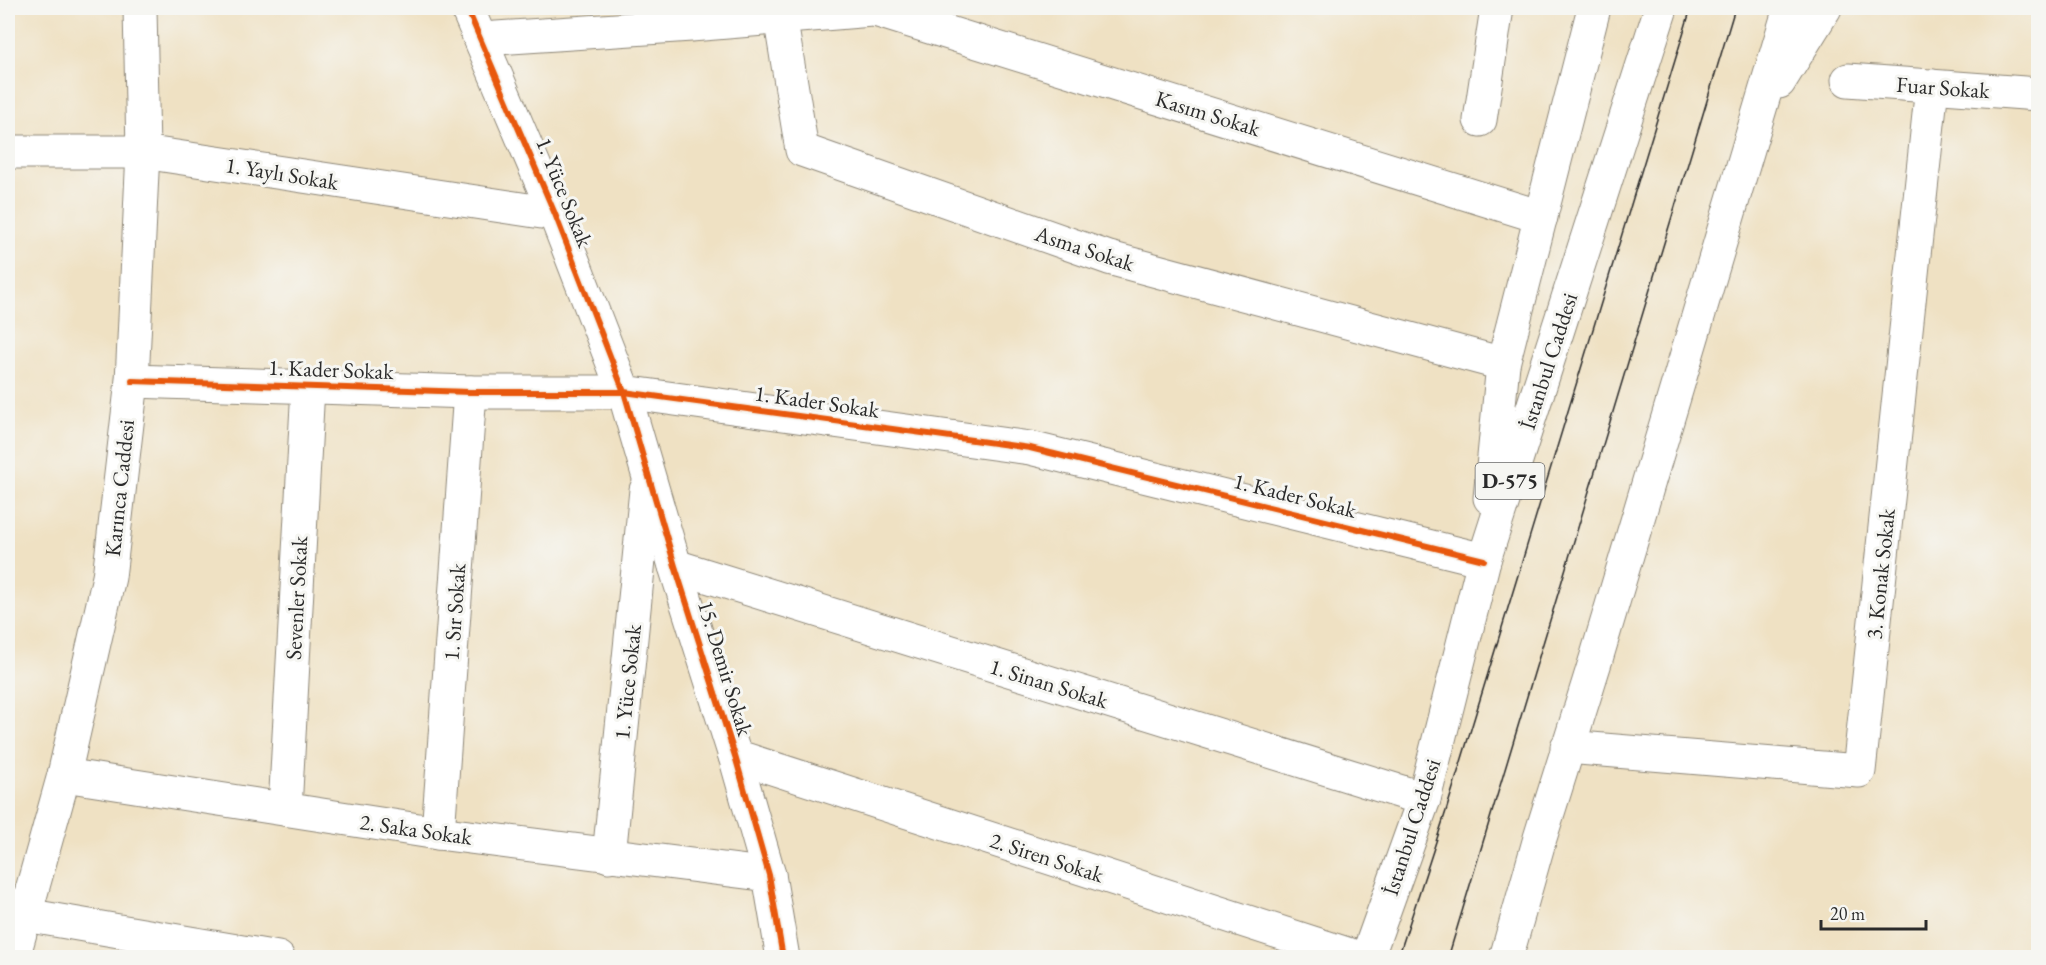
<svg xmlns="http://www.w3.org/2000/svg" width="2046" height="965" viewBox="0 0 2046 965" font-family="'EB Garamond',serif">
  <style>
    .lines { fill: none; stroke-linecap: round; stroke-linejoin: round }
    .minor-casing { stroke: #8d8677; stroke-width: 35 }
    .major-casing { stroke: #8d8677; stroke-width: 35 }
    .highway-casing { stroke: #8d8677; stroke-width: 35 }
    .minor { stroke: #fff; stroke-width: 33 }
    .major { stroke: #fff; stroke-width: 33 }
    .highway { stroke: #fff; stroke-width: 33 }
    .tram { stroke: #2b2b2b; stroke-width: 1.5 }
    .cycleway-casing { stroke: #f6f6f2; stroke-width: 10 }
    .cycleway { stroke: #e8590c; stroke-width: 6 }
    .labels { text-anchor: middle; stroke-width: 6; stroke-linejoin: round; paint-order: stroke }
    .shield { fill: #f6f6f2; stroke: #686867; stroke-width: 1.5 }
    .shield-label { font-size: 21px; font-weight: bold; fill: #2b2b2b }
    .street-label { font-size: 22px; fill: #2b2b2b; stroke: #f6f6f2 }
  </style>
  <rect width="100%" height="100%" fill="#f6f6f2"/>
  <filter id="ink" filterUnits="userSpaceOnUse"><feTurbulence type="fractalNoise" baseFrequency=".0167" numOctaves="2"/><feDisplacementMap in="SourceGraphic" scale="12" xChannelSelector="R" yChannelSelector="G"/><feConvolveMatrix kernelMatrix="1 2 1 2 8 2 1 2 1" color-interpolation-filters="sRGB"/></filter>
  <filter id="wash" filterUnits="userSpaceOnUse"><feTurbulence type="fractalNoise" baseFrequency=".008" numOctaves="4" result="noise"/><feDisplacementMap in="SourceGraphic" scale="24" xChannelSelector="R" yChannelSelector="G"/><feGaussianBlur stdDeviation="1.35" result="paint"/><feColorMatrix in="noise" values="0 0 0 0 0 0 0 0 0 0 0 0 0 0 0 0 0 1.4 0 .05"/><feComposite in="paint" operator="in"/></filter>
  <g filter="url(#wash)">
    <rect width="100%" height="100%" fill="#efe1c3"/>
  </g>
  <g filter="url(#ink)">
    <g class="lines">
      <g class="minor-casing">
        <g id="minor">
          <polyline points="467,8 555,214 624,392 675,566 735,756 769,875 783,958"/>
          <polyline points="875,10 1541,217"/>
          <polyline points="780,16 802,150 1109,258 1503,364"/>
          <polyline points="482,39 691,25 896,8"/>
          <polyline points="1848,80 2038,94"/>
          <polyline points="1480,120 1497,8"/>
          <polyline points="8,152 143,152 555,214"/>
          <polyline points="132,381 470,392 624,392 1030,448 1484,560"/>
          <polyline points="675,566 1424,799"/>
          <polyline points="1567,747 1859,771 1932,86"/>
          <polyline points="735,756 1359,958"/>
          <polyline points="64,775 438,833 769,875"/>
          <polyline points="285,809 308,387"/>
          <polyline points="438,833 470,392"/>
          <polyline points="609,856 646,490"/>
          <polyline points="25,915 278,958"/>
        </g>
      </g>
      <g class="major-casing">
        <polyline id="major" points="13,958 64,775 109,577 132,381 143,152 140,8"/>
      </g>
      <g class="highway-casing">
        <g id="highway">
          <polyline points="1779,82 1825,8"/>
          <polyline points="1490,498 1503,364 1594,8"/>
          <polyline points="1367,958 1424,799 1484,560 1661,8"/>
          <polyline points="1506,958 1540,838 1596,659 1790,8"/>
        </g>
      </g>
      <use href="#minor" class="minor"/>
      <use href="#major" class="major"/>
      <use href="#highway" class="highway"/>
      <g class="tram">
        <polyline points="1398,958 1446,811 1691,8"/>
        <polyline points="1448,958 1735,8"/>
      </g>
      <g class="cycleway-casing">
        <g id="cycleway">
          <polyline points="467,8 555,214 624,392 675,566 735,756 769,875 783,958"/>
          <polyline points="132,381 470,392 624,392 1030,448 1484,560"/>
        </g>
      </g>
      <use href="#cycleway" class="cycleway"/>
    </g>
  </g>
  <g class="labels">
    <rect class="shield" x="1475.5" y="463" width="69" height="36" rx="4.5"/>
    <g class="shield-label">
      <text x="1510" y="488">D-575</text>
    </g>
    <g class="street-label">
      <text transform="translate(1943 87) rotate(4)" y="8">Fuar Sokak</text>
      <text transform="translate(1208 113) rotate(17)" y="8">Kasım Sokak</text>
      <text transform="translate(282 173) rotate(9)" y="8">1. Yaylı Sokak</text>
      <text transform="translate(565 192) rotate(68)" y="8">1. Yüce Sokak</text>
      <text transform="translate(1085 248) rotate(18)" y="8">Asma Sokak</text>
      <text transform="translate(1548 361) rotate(-72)" y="8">İstanbul Caddesi</text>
      <text transform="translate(331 369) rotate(2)" y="8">1. Kader Sokak</text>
      <text transform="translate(817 401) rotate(8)" y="8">1. Kader Sokak</text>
      <text transform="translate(119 488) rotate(-84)" y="8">Karınca Caddesi</text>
      <text transform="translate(1295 495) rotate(14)" y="8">1. Kader Sokak</text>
      <text transform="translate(1880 574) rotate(-84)" y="8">3. Konak Sokak</text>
      <text transform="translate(296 598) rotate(-87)" y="8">Sevenler Sokak</text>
      <text transform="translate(454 612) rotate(-86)" y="8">1. Sır Sokak</text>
      <text transform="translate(726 668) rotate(73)" y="8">15. Demir Sokak</text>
      <text transform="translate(627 682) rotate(-84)" y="8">1. Yüce Sokak</text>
      <text transform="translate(1049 683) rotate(17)" y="8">1. Sinan Sokak</text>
      <text transform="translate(1411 827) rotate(-72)" y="8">İstanbul Caddesi</text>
      <text transform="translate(416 829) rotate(8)" y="8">2. Saka Sokak</text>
      <text transform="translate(1047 857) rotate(18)" y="8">2. Siren Sokak</text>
    </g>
  </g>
  <rect width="2046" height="965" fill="none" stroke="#f6f6f2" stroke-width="30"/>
  <path d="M1821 920v9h105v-9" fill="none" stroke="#2b2b2b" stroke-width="3"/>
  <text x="1830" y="920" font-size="18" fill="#2b2b2b" stroke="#f6f6f2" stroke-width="4.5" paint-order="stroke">20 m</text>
</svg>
